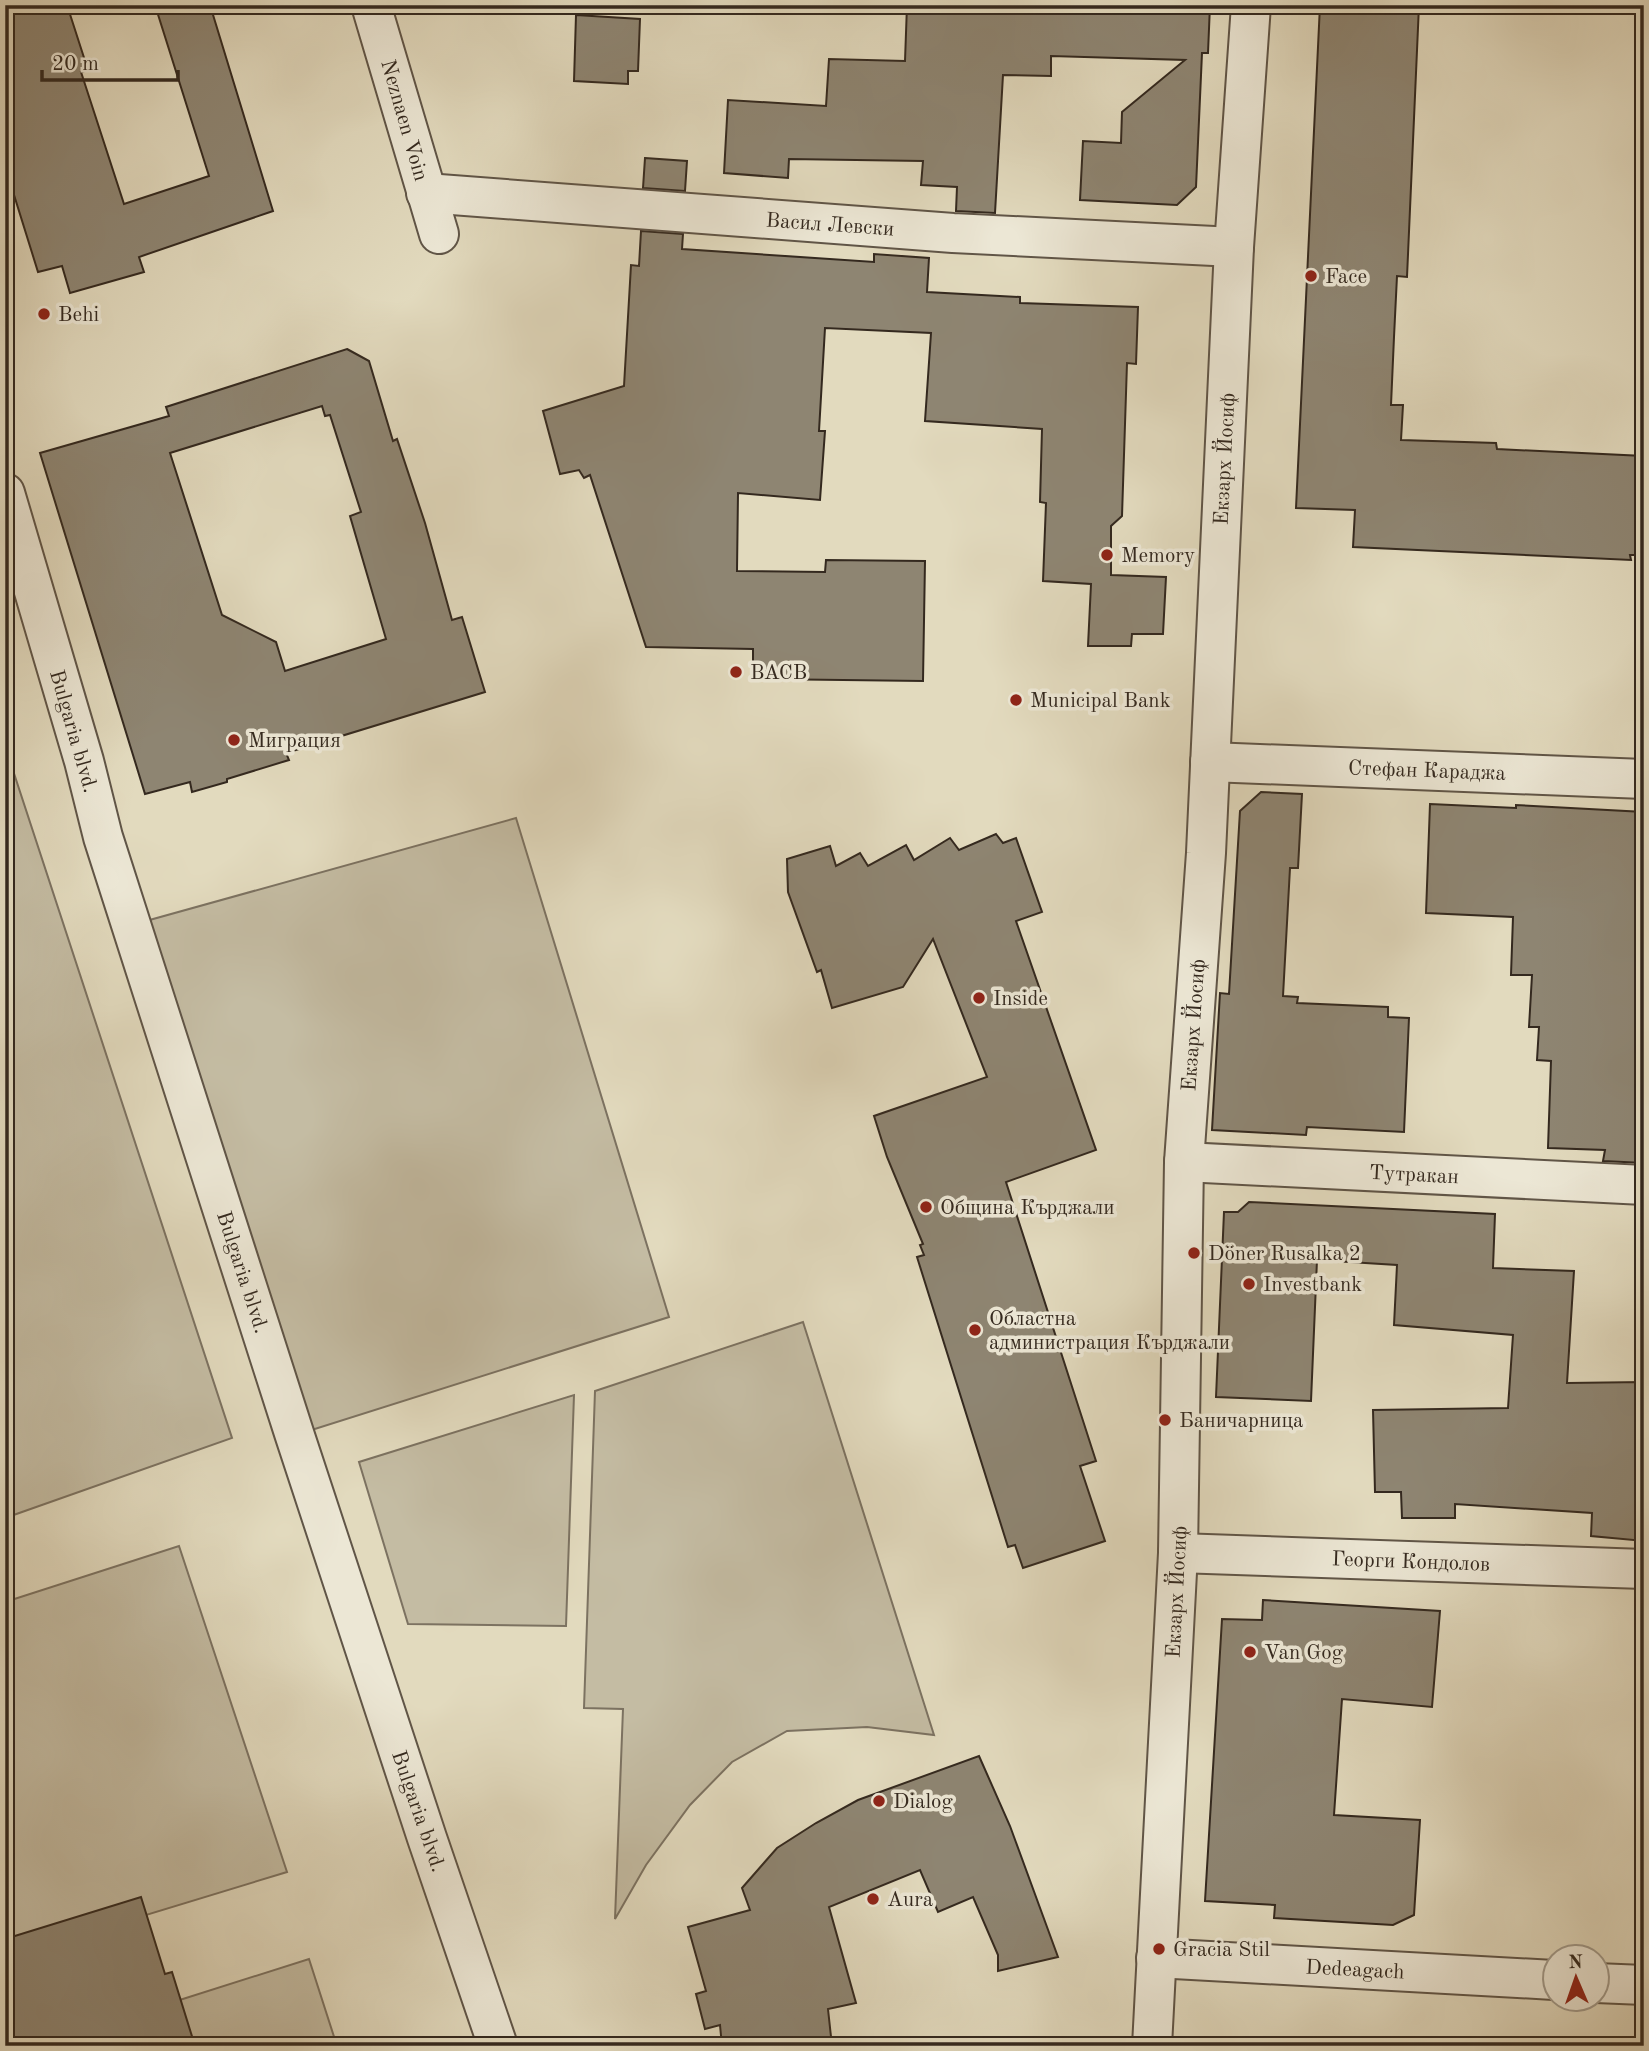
<svg xmlns="http://www.w3.org/2000/svg" width="1649" height="2051" viewBox="0 0 1649 2051" font-family="'Old Standard TT',serif">
  <style>
    .green { fill: #c4bca3; stroke: #7c7261; stroke-width: 2 }
    .building { fill: #8e8572; stroke: #34291f; stroke-width: 2; fill-rule: evenodd }
    .lines { fill: none; stroke-linecap: round; stroke-linejoin: round }
    .pedestrian-casing { stroke: #605547; stroke-width: 42 }
    .minor-casing { stroke: #605547; stroke-width: 42 }
    .pedestrian { stroke: #ece7d5; stroke-width: 38 }
    .minor { stroke: #ece7d5; stroke-width: 38 }
    .poi-dot { fill: #8f2418; stroke: #ece7d5; stroke-width: 2.5 }
    .labels { text-anchor: middle; stroke-width: 7; stroke-linejoin: round; paint-order: stroke }
    .street-label { font-size: 21px; fill: #34291f; stroke: #ece7d5 }
    .poi-label { font-size: 21px; fill: #34291f; stroke: #ece7d5; text-anchor: start }
  </style>
  <rect width="100%" height="100%" fill="#e2dabe"/>
  <filter id="stains"><feTurbulence type="fractalNoise" baseFrequency=".00286" numOctaves="4"/><feColorMatrix values="0 0 0 0 .2 0 0 0 0 .09 0 0 0 0 .02 0 0 0 .5 -.17"/></filter>
  <radialGradient id="worn" r=".72"><stop offset=".6" stop-color="#630" stop-opacity="0"/><stop offset="1" stop-color="#630" stop-opacity=".3"/></radialGradient>
  <g class="green">
    <polygon points="5,746 232,1438 5,1518"/>
    <polygon points="516,818 669,1317 299,1434 146,921"/>
    <polygon points="803,1322 934,1735 867,1727 787,1731 732,1762 690,1805 646,1865 615,1919 623,1709 584,1708 595,1391"/>
    <polygon points="574,1395 566,1626 408,1624 359,1462"/>
    <polygon points="179,1546 287,1872 5,1958 5,1602"/>
    <polygon points="309,1959 337,2046 153,2046 142,2012"/>
  </g>
  <g class="building">
    <polygon points="5,5 67,5 88,70 81,72 124,204 209,176 155,5 210,5 273,211 139,257 144,272 70,293 62,266 38,272 5,166"/>
    <polygon points="907,5 1210,5 1208,53 1202,53 1196,187 1177,205 1080,200 1083,141 1121,143 1122,112 1185,60 1051,56 1051,76 1003,75 995,213 956,211 957,187 921,185 923,161 789,159 788,178 724,173 728,100 826,106 829,59 905,61"/>
    <polygon points="1320,5 1419,5 1407,277 1397,276 1394,337 1391,405 1403,405 1401,440 1496,443 1497,449 1644,456 1644,555 1630,555 1631,560 1353,547 1355,510 1296,508"/>
    <polygon points="576,15 640,19 638,71 628,71 628,84 574,81"/>
    <polygon points="645,158 687,161 685,191 643,188"/>
    <polygon points="641,231 683,234 682,249 874,262 874,254 929,258 927,292 1020,297 1020,303 1138,307 1136,364 1127,363 1122,516 1111,526 1111,575 1166,577 1163,634 1132,634 1131,646 1088,646 1091,584 1043,581 1046,503 1040,502 1042,429 925,421 931,333 825,328 819,431 825,431 820,500 738,493 737,571 825,572 826,560 925,561 923,681 753,679 753,649 646,647 590,475 584,478 579,470 560,474 543,411 624,386 631,265 639,266"/>
    <path d="M 347,349 L 369,361 L 393,441 L 397,439 L 425,523 L 452,620 L 462,617 L 485,692 L 286,753 L 289,760 L 227,779 L 227,782 L 192,792 L 190,782 L 145,794 L 40,453 L 169,416 L 166,407 ZM 322,406 L 325,416 L 330,415 L 361,512 L 350,516 L 386,639 L 285,671 L 276,642 L 222,615 L 170,453 Z"/>
    <polygon points="1261,792 1302,794 1298,868 1290,868 1283,996 1298,997 1297,1003 1388,1007 1388,1017 1409,1018 1404,1132 1307,1127 1306,1135 1212,1130 1220,993 1229,994 1240,811"/>
    <polygon points="1430,804 1516,808 1516,805 1644,812 1644,895 1640,895 1639,1001 1644,1001 1644,1163 1603,1161 1605,1150 1548,1148 1551,1061 1537,1060 1539,1027 1529,1027 1532,975 1511,975 1513,917 1426,913"/>
    <polygon points="996,834 1003,843 1016,838 1042,912 1016,921 1096,1150 1006,1182 1096,1461 1080,1466 1105,1541 1023,1568 1015,1545 1008,1547 917,1257 924,1255 920,1245 923,1244 887,1157 874,1116 987,1077 933,939 903,987 832,1008 821,970 817,972 788,892 787,859 830,846 836,866 860,853 868,866 906,845 914,860 950,838 959,850"/>
    <polygon points="1249,1202 1495,1214 1493,1268 1574,1271 1567,1383 1644,1382 1644,1541 1591,1536 1592,1513 1455,1504 1455,1518 1402,1518 1401,1492 1375,1492 1373,1410 1508,1408 1513,1335 1394,1325 1397,1265 1317,1260 1311,1401 1216,1397 1224,1212 1238,1212"/>
    <polygon points="1263,1600 1440,1611 1432,1707 1342,1699 1334,1815 1420,1820 1414,1915 1393,1925 1274,1918 1275,1905 1205,1901 1222,1619 1262,1620"/>
    <polygon points="979,1756 1010,1826 1058,1957 998,1971 998,1955 973,1897 938,1912 920,1870 829,1907 856,2003 828,2009 832,2046 722,2046 720,2025 705,2029 696,1994 706,1991 688,1927 750,1910 742,1888 777,1848 816,1823 858,1800"/>
    <polygon points="141,1897 165,1974 172,1972 195,2046 5,2046 5,1939"/>
  </g>
  <g class="lines">
    <g class="pedestrian-casing">
      <polyline id="pedestrian" points="5,493 84,761 103,837 294,1433 427,1838 498,2046"/>
    </g>
    <g class="minor-casing">
      <g id="minor">
        <polyline points="371,5 439,234"/>
        <polyline points="426,193 953,233 1234,247"/>
        <polyline points="1210,762 1644,779"/>
        <polyline points="1184,1162 1644,1185"/>
        <polyline points="1178,1553 1644,1569"/>
        <polyline points="1156,1958 1554,1980"/>
        <polyline points="1596,1983 1644,1985"/>
        <polyline points="1152,2046 1178,1553 1184,1162 1206,853 1234,247 1251,5"/>
      </g>
    </g>
    <use href="#pedestrian" class="pedestrian"/>
    <use href="#minor" class="minor"/>
  </g>
  <g class="poi-dot">
    <circle cx="1311" cy="276" r="7"/>
    <circle cx="44" cy="314" r="7"/>
    <circle cx="1107" cy="555" r="7"/>
    <circle cx="736" cy="672" r="7"/>
    <circle cx="1016" cy="700" r="7"/>
    <circle cx="234" cy="740" r="7"/>
    <circle cx="979" cy="998" r="7"/>
    <circle cx="926" cy="1207" r="7"/>
    <circle cx="1194" cy="1253" r="7"/>
    <circle cx="1249" cy="1284" r="7"/>
    <circle cx="975" cy="1330" r="7"/>
    <circle cx="1165" cy="1420" r="7"/>
    <circle cx="1250" cy="1652" r="7"/>
    <circle cx="879" cy="1801" r="7"/>
    <circle cx="873" cy="1899" r="7"/>
    <circle cx="1159" cy="1949" r="7"/>
  </g>
  <g class="labels">
    <g class="street-label">
      <text transform="translate(405 120) rotate(74)" y="7">Neznaen Voin</text>
      <text transform="translate(830 224) rotate(4)" y="7">Васил Левски</text>
      <text transform="translate(1224 459) rotate(-87)" y="7">Екзарх Йосиф</text>
      <text transform="translate(74 731) rotate(74)" y="7">Bulgaria blvd.</text>
      <text transform="translate(1427 770) rotate(2)" y="7">Стефан Караджа</text>
      <text transform="translate(1193 1025) rotate(-86)" y="7">Екзарх Йосиф</text>
      <text transform="translate(1414 1174) rotate(3)" y="7">Тутракан</text>
      <text transform="translate(243 1272) rotate(72)" y="7">Bulgaria blvd.</text>
      <text transform="translate(1411 1561) rotate(2)" y="7">Георги Кондолов</text>
      <text transform="translate(1176 1592) rotate(-87)" y="7">Екзарх Йосиф</text>
      <text transform="translate(419 1811) rotate(71)" y="7">Bulgaria blvd.</text>
      <text transform="translate(1355 1969) rotate(3)" y="7">Dedeagach</text>
    </g>
    <g class="poi-label">
      <text x="1325" y="283">Face</text>
      <text x="58" y="321">Behi</text>
      <text x="1121" y="562">Memory</text>
      <text x="750" y="679">BACB</text>
      <text x="1030" y="707">Municipal Bank</text>
      <text x="248" y="747">Миграция</text>
      <text x="993" y="1005">Inside</text>
      <text x="940" y="1214">Община Кърджали</text>
      <text x="1208" y="1260">Döner Rusalka 2</text>
      <text x="1263" y="1291">Investbank</text>
      <text x="989" y="1325">Областна<tspan x="989" dy="24">администрация Кърджали</tspan></text>
      <text x="1179" y="1427">Баничарница</text>
      <text x="1264" y="1659">Van Gog</text>
      <text x="893" y="1808">Dialog</text>
      <text x="887" y="1906">Aura</text>
      <text x="1173" y="1956">Gracia Stil</text>
    </g>
  </g>
  <rect width="1649" height="2051" fill="none" stroke="#e2dabe" stroke-width="28"/>
  <rect x="7" y="7" width="1635" height="2037" fill="none" stroke="#34291f" stroke-width="3.5"/>
  <rect x="14" y="14" width="1621" height="2023" fill="none" stroke="#34291f" stroke-width="2"/>
  <g transform="translate(1576 1978) rotate(358)"><circle r="33" fill="#ece7d5" stroke="#a29b8c" stroke-width="2"/>
  <path d="M0-5L12 26L0 18L-12 26Z" fill="#8f2418"/>
  <text y="-10" font-size="19" font-weight="bold" text-anchor="middle" fill="#34291f">N</text>
  </g>
  <path d="M42 70v10h136v-10" fill="none" stroke="#34291f" stroke-width="3.5"/>
  <text x="52" y="70" font-size="21" fill="#34291f" stroke="#ece7d5" stroke-width="5" paint-order="stroke">20 m</text>
  <rect width="100%" height="100%" filter="url(#stains)"/>
  <rect width="100%" height="100%" fill="url(#worn)"/>
</svg>
